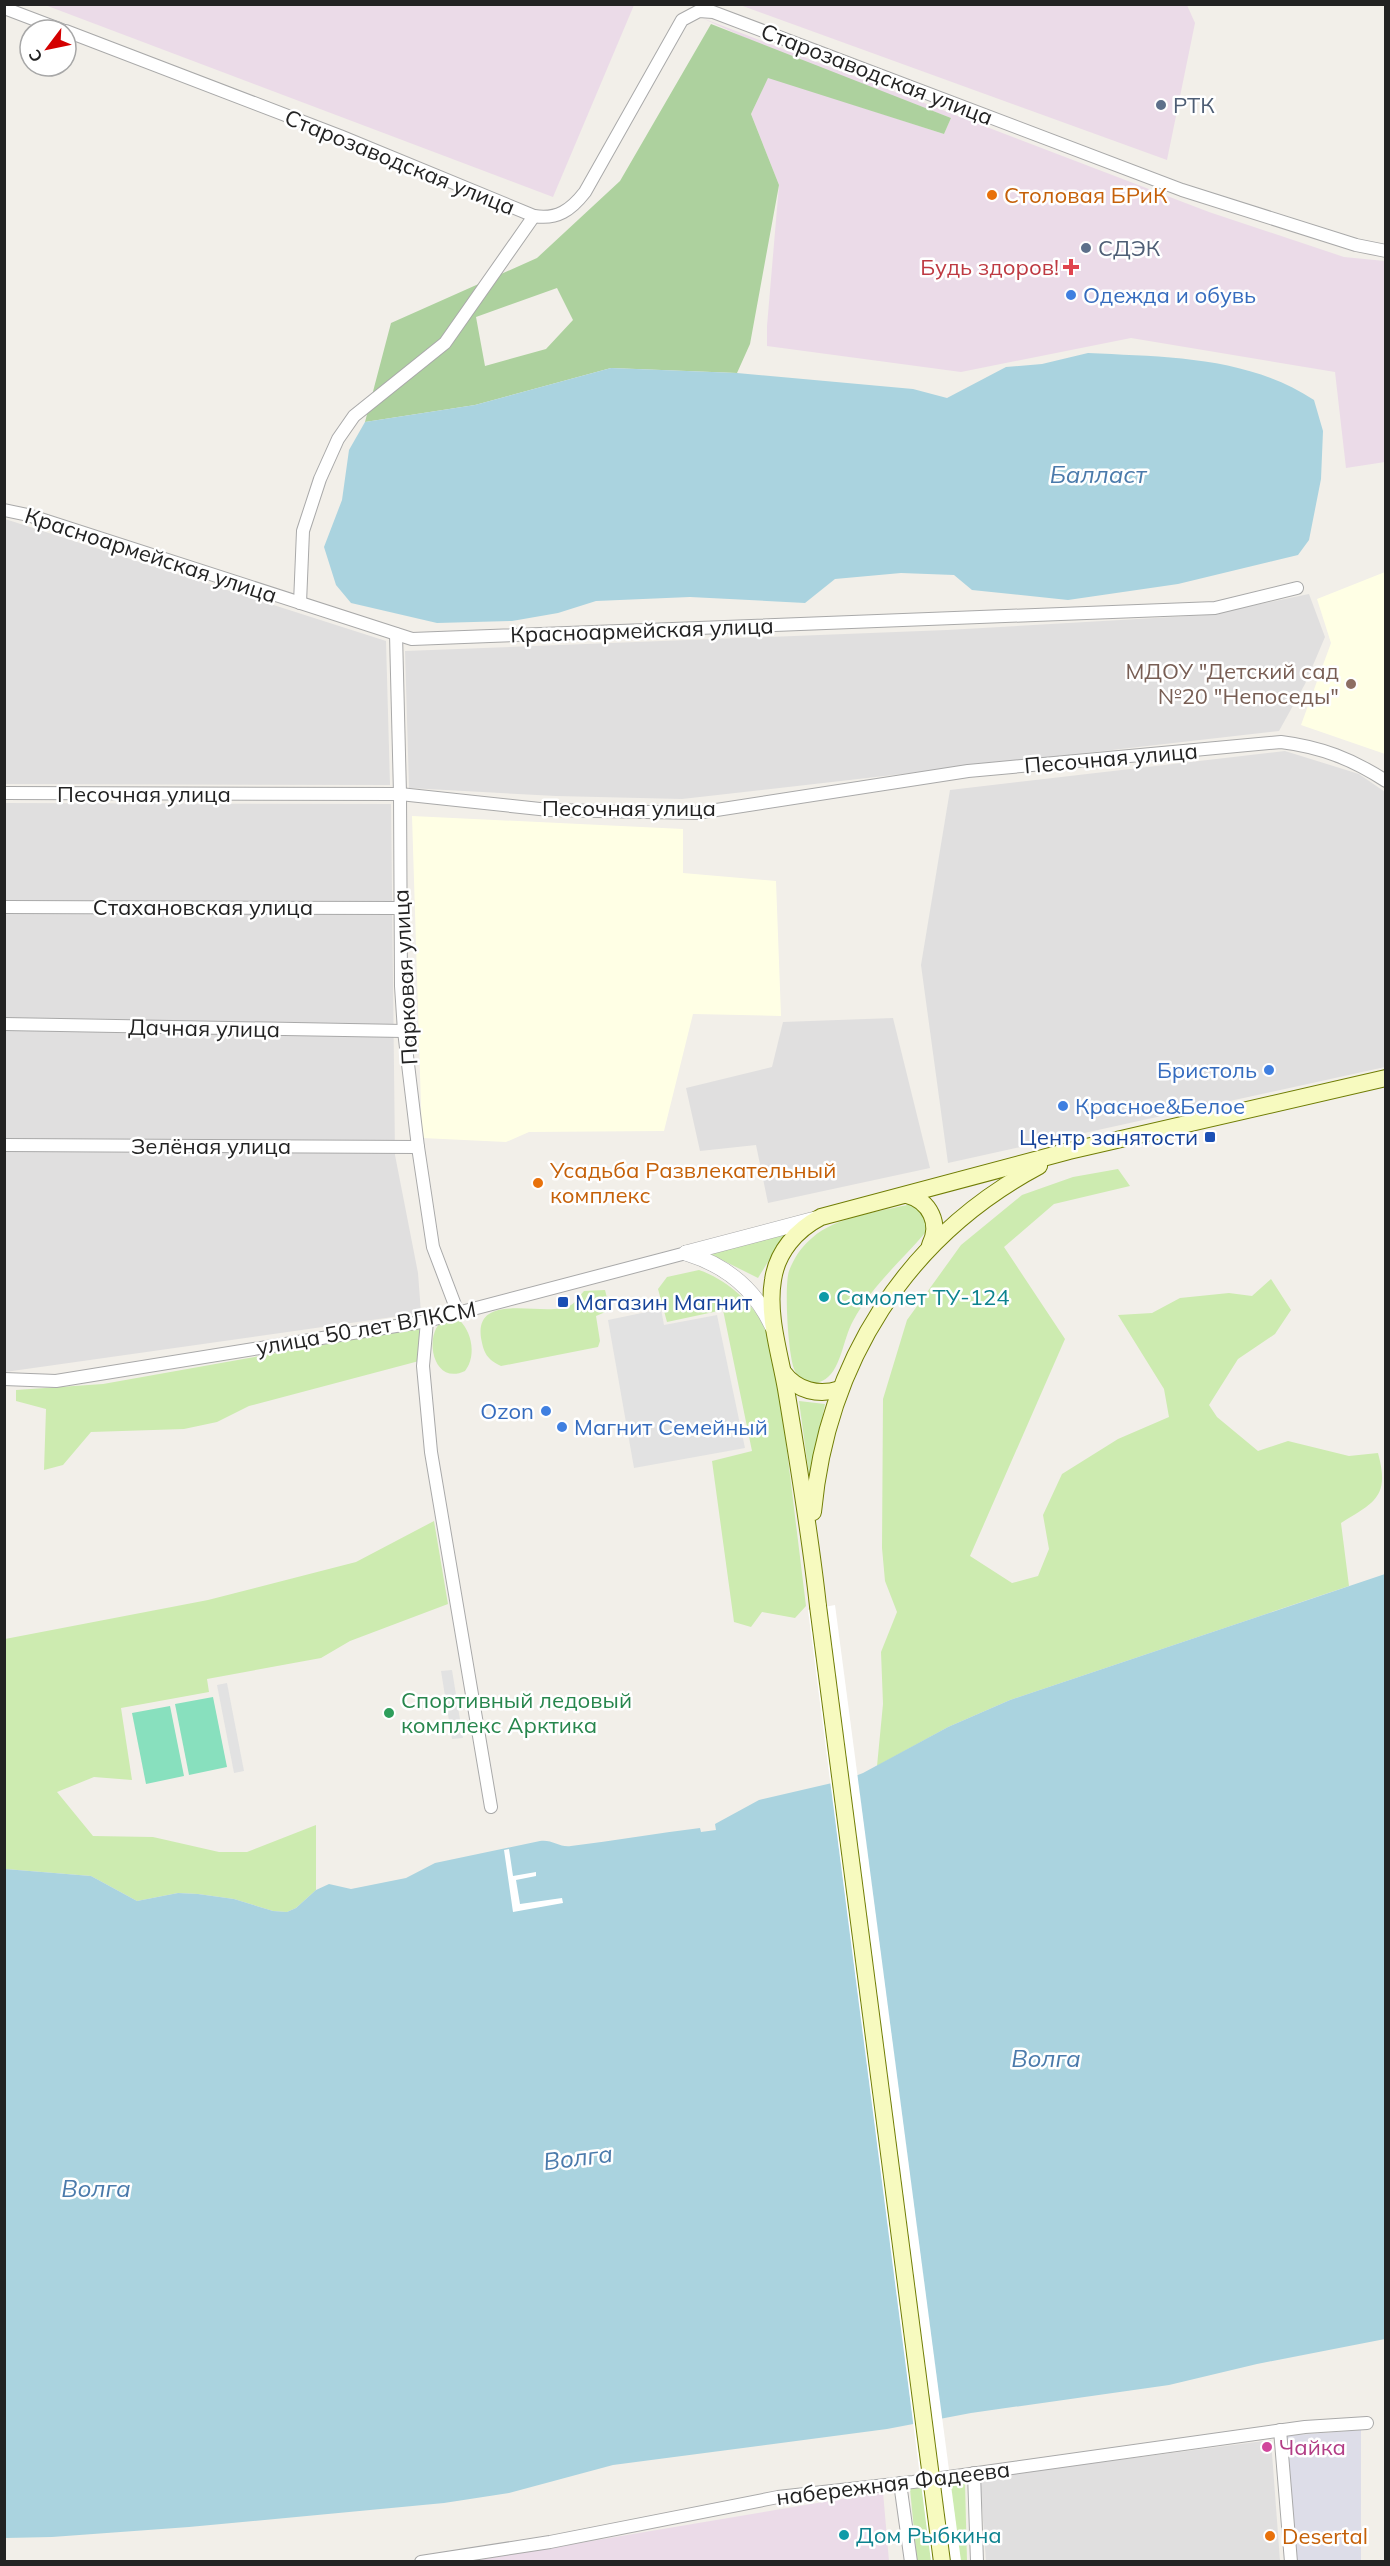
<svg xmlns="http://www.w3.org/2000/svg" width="1390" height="2566" viewBox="0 0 1390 2566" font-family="Mulish,sans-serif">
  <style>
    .residential { fill: #e0dfdf }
    .industrial { fill: #ebdbe8 }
    .education { fill: #ffffe5 }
    .grass { fill: #cdebb0 }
    .forest { fill: #add19e; fill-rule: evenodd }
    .pitch { fill: #88e0be }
    .parking { fill: #e2e2e2 }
    .plaza { fill: #dddde8 }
    .water { fill: #aad3df }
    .pier { fill: #fff }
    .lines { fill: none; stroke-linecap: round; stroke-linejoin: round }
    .minor-casing { stroke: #a9a9a9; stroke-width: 14 }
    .tertiary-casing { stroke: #a9a9a9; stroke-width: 16 }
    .secondary-casing { stroke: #707d05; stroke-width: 18 }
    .minor { stroke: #fff; stroke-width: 12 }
    .tertiary { stroke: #fff; stroke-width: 15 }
    .secondary { stroke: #f7fabf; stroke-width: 16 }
    .secondary-bridge-casing { stroke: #707d05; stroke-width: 18; stroke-linecap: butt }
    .secondary-bridge { stroke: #f7fabf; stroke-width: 16 }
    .service-dot { fill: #5c6f8a; stroke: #fff; stroke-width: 2 }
    .food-dot { fill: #e8710a; stroke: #fff; stroke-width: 2 }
    .health-dot { fill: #e0444e; stroke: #fff; stroke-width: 2 }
    .shop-dot { fill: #3f7fe0; stroke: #fff; stroke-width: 2 }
    .education-dot { fill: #8d6e63; stroke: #fff; stroke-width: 2 }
    .transit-dot { fill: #1a4fb4; stroke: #fff; stroke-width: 2 }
    .culture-dot { fill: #0f9aa8; stroke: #fff; stroke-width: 2 }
    .leisure-dot { fill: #2e9e5b; stroke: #fff; stroke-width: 2 }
    .hotel-dot { fill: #d1479c; stroke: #fff; stroke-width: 2 }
    .labels { text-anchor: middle; stroke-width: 5; stroke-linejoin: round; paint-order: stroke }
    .street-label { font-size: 22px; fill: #222; stroke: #fff }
    .service-label { font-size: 22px; fill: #4e5e75; stroke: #fff; text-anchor: start }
    .food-label { font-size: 22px; fill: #c56008; stroke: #fff; text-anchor: start }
    .health-label { font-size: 22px; fill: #be3a42; stroke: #fff; text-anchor: end }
    .shop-label { font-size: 22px; fill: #366cbe; stroke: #fff; text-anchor: start }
    .education-label { font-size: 22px; fill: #785e54; stroke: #fff; text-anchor: end }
    .transit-label { font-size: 22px; fill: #164399; stroke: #fff; text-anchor: end }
    .culture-label { font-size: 22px; fill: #0d838f; stroke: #fff; text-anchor: start }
    .leisure-label { font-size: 22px; fill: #27864d; stroke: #fff; text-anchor: start }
    .hotel-label { font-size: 22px; fill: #b23c85; stroke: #fff; text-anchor: start }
    .water-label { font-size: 24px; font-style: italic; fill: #4a7aab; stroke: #fff }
  </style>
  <rect width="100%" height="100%" fill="#f2efe9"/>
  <g class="residential">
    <polygon points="5,519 386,641 390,785 5,784"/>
    <polygon points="1309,594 1325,637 1305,684 1279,731 682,799 556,796 409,788 405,651 947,630 1207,615"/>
    <polygon points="1285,751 1359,774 1385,792 1385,1067 948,1163 921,965 950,790"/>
    <polygon points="4,803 391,804 395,1155 418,1273 421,1313 5,1372"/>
    <polygon points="893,1018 930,1168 768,1203 756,1145 700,1151 686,1088 772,1067 783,1022"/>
    <polygon points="1271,2440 1280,2561 986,2561 980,2478"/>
  </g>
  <g class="industrial">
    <polygon points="45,5 634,5 553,197"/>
    <polygon points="1187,5 1195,23 1167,160 740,5"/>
    <polygon points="702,18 1209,212 1344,257 1385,261 1385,462 1346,468 1335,372 1131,338 961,372 767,346 767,326 779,185 751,114 768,77 944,134 951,118 767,48"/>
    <polygon points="883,2492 889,2561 472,2561"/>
  </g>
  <g class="education">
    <polygon points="1385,572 1385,754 1301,725 1331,643 1317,599"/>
    <polygon points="412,816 683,829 683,873 776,881 781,1016 693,1014 664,1131 529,1132 506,1142 422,1138"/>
  </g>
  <g class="grass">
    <path d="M 1118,1169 L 1130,1186 L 1054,1204 L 1004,1247 L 1065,1339 L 970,1556 L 1012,1583 L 1038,1576 L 1049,1549 L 1043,1515 L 1062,1474 L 1118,1439 L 1169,1417 L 1164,1389 L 1118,1315 L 1152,1313 L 1180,1298 L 1229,1293 L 1252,1296 L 1271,1279 L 1291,1310 L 1275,1334 L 1238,1359 L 1209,1405 L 1217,1417 L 1258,1451 L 1288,1441 L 1349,1456 L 1378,1453 C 1390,1497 1375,1502 1341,1523 L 1349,1586 L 1010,1700 L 948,1727 L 877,1766 L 883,1704 L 881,1652 L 897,1612 L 885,1581 L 882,1548 L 883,1399 L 907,1320 L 961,1245 L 1022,1195 L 1073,1177 Z"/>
    <path d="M 911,1204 C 924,1212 928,1218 925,1233 C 900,1262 871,1287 853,1321 C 843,1338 841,1373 822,1381 C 812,1386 800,1380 795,1371 C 788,1358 784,1286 789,1271 C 794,1258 801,1247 812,1238 C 836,1216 880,1212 911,1204 Z"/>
    <polygon points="785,1234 758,1278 710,1254"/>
    <path d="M 699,1270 C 728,1280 754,1304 768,1332 C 773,1343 774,1358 777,1369 L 806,1606 L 795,1618 L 762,1612 L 751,1627 L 734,1622 L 712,1461 L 752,1451 L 723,1310 L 667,1322 L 658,1289 L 667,1277 Z"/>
    <path d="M 605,1290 L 610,1310 L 596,1316 L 600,1341 L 598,1347 L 501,1366 C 487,1359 484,1354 481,1338 C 474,1289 548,1319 571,1305 C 576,1302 580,1295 584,1291 Z"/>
    <path d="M 454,1316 C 471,1326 478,1355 465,1371 C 433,1386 424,1337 441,1322 C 444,1319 450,1318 454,1316 Z"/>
    <polygon points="422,1327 419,1361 249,1406 217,1422 184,1429 91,1432 63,1465 44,1470 46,1409 16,1401 16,1390 103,1384"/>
    <polygon points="799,1401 825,1404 810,1482"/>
    <polygon points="434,1521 448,1604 350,1641 321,1658 207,1679 209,1692 121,1708 132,1780 94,1777 57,1792 93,1836 153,1837 219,1852 247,1852 316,1825 316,1890 296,1908 287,1912 273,1911 234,1899 198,1894 178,1893 137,1901 91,1876 5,1869 5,1639 208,1600 356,1562"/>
    <polygon points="965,2483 967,2561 952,2561 943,2485"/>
    <polygon points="924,2487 933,2561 917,2561 910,2489"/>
  </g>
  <path class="forest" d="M 711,24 L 951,118 L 944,134 L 768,78 L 751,114 L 779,185 L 750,344 L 737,373 L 611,368 L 475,405 L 365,422 L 391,323 L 537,258 L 620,181 ZM 557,288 L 573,320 L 546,349 L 485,366 L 476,317 Z"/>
  <g class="pitch">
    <polygon points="213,1697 227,1767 189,1775 175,1704"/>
    <polygon points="170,1706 184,1776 146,1784 132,1713"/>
  </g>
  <g class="parking">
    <polygon points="661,1309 664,1325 717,1315 745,1448 634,1468 608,1320"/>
    <polygon points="452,1670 463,1738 452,1739 441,1671"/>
    <polygon points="227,1683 244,1771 234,1773 217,1685"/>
  </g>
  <polygon class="plaza" points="1361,2430 1361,2561 1294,2561 1283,2436"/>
  <g class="water">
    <path d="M 1088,353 C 1166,357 1247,356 1314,400 L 1323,431 L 1321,479 L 1309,540 L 1298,555 L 1178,584 L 1068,600 L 972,590 L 954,575 L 901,573 L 835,579 L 805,603 L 690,597 L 596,601 L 558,613 L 512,621 L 437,623 L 351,603 L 336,585 L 324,547 L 342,500 L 349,450 L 365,422 L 475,405 L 611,368 L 737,373 L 913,389 L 947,398 L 1006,367 L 1042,364 Z"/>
    <path d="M 1385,1574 L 1385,2339 L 1257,2364 L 1169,2385 L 971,2413 L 887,2429 L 613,2465 L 509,2493 L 444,2503 L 189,2527 L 52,2537 L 5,2538 L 5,1869 L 91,1876 L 137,1901 L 178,1893 L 198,1894 L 234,1899 L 273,1911 L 287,1912 L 296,1908 L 316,1890 L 329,1884 L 351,1889 L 406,1878 L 435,1863 L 540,1841 C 552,1839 560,1848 571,1846 C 614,1841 657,1833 700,1828 L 701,1832 L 716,1830 L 715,1824 L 759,1800 L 845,1780 L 863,1773 L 948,1727 L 1010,1700 Z"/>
  </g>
  <g class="pier">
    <polygon points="835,1605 961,2561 931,2561 808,1610"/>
    <polygon points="509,1849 513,1876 536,1872 536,1876 516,1880 520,1904 562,1898 563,1903 513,1912 504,1850"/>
  </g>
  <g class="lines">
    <g class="minor-casing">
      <g id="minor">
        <polyline points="4,8 62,30"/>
        <path d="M 66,31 L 340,136 L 534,216 C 557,220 571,210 585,192 L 682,20 L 699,11 L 713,12 L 1182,190 L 1356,245 L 1386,251"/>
        <polyline points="4,510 28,515 412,639 1215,608 1297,588"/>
        <polyline points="300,603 303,531 320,479 338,439 354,416 445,343 534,216"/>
        <polyline points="396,634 400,794 401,986 404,1031 418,1147 433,1247 458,1313"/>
        <path d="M 4,793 L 400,794 L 549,810 L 697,813 L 968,771 L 1281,742 C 1321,747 1352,759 1386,781"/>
        <polyline points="4,907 401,908"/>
        <polyline points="4,1024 404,1031"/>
        <polyline points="4,1145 418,1147"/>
        <polyline points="427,1321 423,1366 431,1452 491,1807"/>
        <polyline points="4,1379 56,1381 427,1321 686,1253"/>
        <polyline points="1280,2430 1291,2562"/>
        <polyline points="974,2473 977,2562"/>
        <polyline points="900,2483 911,2562"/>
        <polyline points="421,2562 550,2542 778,2497 913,2482 1305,2427 1367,2423"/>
      </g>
    </g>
    <g class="tertiary-casing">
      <g id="tertiary">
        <polyline points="686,1253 815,1219"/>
        <path d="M 686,1253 C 725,1265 755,1289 772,1326"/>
      </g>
    </g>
    <g class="secondary-casing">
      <g id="secondary">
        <path d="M 907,1195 C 930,1201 941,1224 930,1245"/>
        <path d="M 783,1372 C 797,1391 819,1396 840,1389"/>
        <path d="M 813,1512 C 827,1362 906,1237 1039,1166"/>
        <path d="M 818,1606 C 810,1533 798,1461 786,1389 C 780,1354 767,1315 773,1280 C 777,1252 796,1230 821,1217 L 1069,1151 L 1386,1078"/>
      </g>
    </g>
    <use href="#minor" class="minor"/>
    <use href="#tertiary" class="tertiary"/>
    <use href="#secondary" class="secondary"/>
    <g class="secondary-bridge-casing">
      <polyline id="secondary-bridge" points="818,1606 942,2562"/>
    </g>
    <use href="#secondary-bridge" class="secondary-bridge"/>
  </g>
  <g class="service-dot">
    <circle cx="1161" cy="105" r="6"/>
    <circle cx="1086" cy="248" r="6"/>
  </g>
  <g class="food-dot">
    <circle cx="992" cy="195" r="6"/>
    <circle cx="538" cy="1183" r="6"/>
    <circle cx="1270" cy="2536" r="6"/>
  </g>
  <path class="health-dot" d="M1068 258h6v6h6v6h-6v6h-6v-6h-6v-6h6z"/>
  <g class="shop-dot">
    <circle cx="1071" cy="295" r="6"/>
    <circle cx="1269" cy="1070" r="6"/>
    <circle cx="1063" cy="1106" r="6"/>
    <circle cx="546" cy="1411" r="6"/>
    <circle cx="562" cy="1427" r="6"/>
  </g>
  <circle class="education-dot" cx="1351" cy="684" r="6"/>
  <g class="transit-dot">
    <rect x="1204" y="1131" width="12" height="12" rx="3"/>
    <rect x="557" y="1296" width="12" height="12" rx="3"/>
  </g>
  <g class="culture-dot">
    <circle cx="824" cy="1297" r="6"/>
    <circle cx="844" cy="2535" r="6"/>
  </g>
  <circle class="leisure-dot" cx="389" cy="1713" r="6"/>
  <circle class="hotel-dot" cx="1267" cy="2447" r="6"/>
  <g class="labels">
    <g class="street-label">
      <text transform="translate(877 74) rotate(21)" y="8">Старозаводская улица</text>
      <text transform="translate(400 162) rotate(22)" y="8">Старозаводская улица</text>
      <text transform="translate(151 555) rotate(18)" y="8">Красноармейская улица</text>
      <text transform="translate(642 630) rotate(-2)" y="8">Красноармейская улица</text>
      <text transform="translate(1111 758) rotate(-5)" y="8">Песочная улица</text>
      <text x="144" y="802">Песочная улица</text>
      <text x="629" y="816">Песочная улица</text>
      <text x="203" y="915">Стахановская улица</text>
      <text transform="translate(405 977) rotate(-93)" y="8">Парковая улица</text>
      <text transform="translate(204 1028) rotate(1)" y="8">Дачная улица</text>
      <text x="211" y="1154">Зелёная улица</text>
      <text transform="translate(366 1328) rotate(-10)" y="8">улица 50 лет ВЛКСМ</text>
      <text transform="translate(893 2483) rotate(-7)" y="8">набережная Фадеева</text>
    </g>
    <g class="service-label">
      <text x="1173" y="113">РТК</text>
      <text x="1098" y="256">СДЭК</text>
    </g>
    <g class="food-label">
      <text x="1004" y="203">Столовая БРиК</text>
      <text x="550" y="1178">Усадьба Развлекательный<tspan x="550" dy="25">комплекс</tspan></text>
      <text x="1282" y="2544">Desertal</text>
    </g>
    <g class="health-label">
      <text x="1059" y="275">Будь здоров!</text>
    </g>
    <g class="shop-label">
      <text x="1083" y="303">Одежда и обувь</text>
      <text x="1257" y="1078" text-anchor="end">Бристоль</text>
      <text x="1075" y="1114">Красное&amp;Белое</text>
      <text x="534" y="1419" text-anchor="end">Ozon</text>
      <text x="574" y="1435">Магнит Семейный</text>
    </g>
    <g class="education-label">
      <text x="1339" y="679">МДОУ "Детский сад<tspan x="1339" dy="25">№20 "Непоседы"</tspan></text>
    </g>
    <g class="transit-label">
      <text x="1198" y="1145">Центр занятости</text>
      <text x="575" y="1310" text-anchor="start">Магазин Магнит</text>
    </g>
    <g class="culture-label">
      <text x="836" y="1305">Самолет ТУ-124</text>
      <text x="856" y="2543">Дом Рыбкина</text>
    </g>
    <g class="leisure-label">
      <text x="401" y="1708">Спортивный ледовый<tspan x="401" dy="25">комплекс Арктика</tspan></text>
    </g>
    <g class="hotel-label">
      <text x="1279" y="2455">Чайка</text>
    </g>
    <g class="water-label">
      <text x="1098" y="483">Балласт</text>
      <text x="1046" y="2067">Волга</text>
      <text transform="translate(578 2158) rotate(-7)" y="8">Волга</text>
      <text x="96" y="2197">Волга</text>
    </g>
  </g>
  <rect width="1390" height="2566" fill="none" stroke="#222222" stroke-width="12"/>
  <g transform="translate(48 48) rotate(238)"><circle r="28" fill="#ffffff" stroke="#a7a7a7" stroke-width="1.5"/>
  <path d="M0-4.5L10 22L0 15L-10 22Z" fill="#d40000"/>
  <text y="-9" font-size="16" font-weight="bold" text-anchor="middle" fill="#222222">С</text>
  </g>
</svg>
